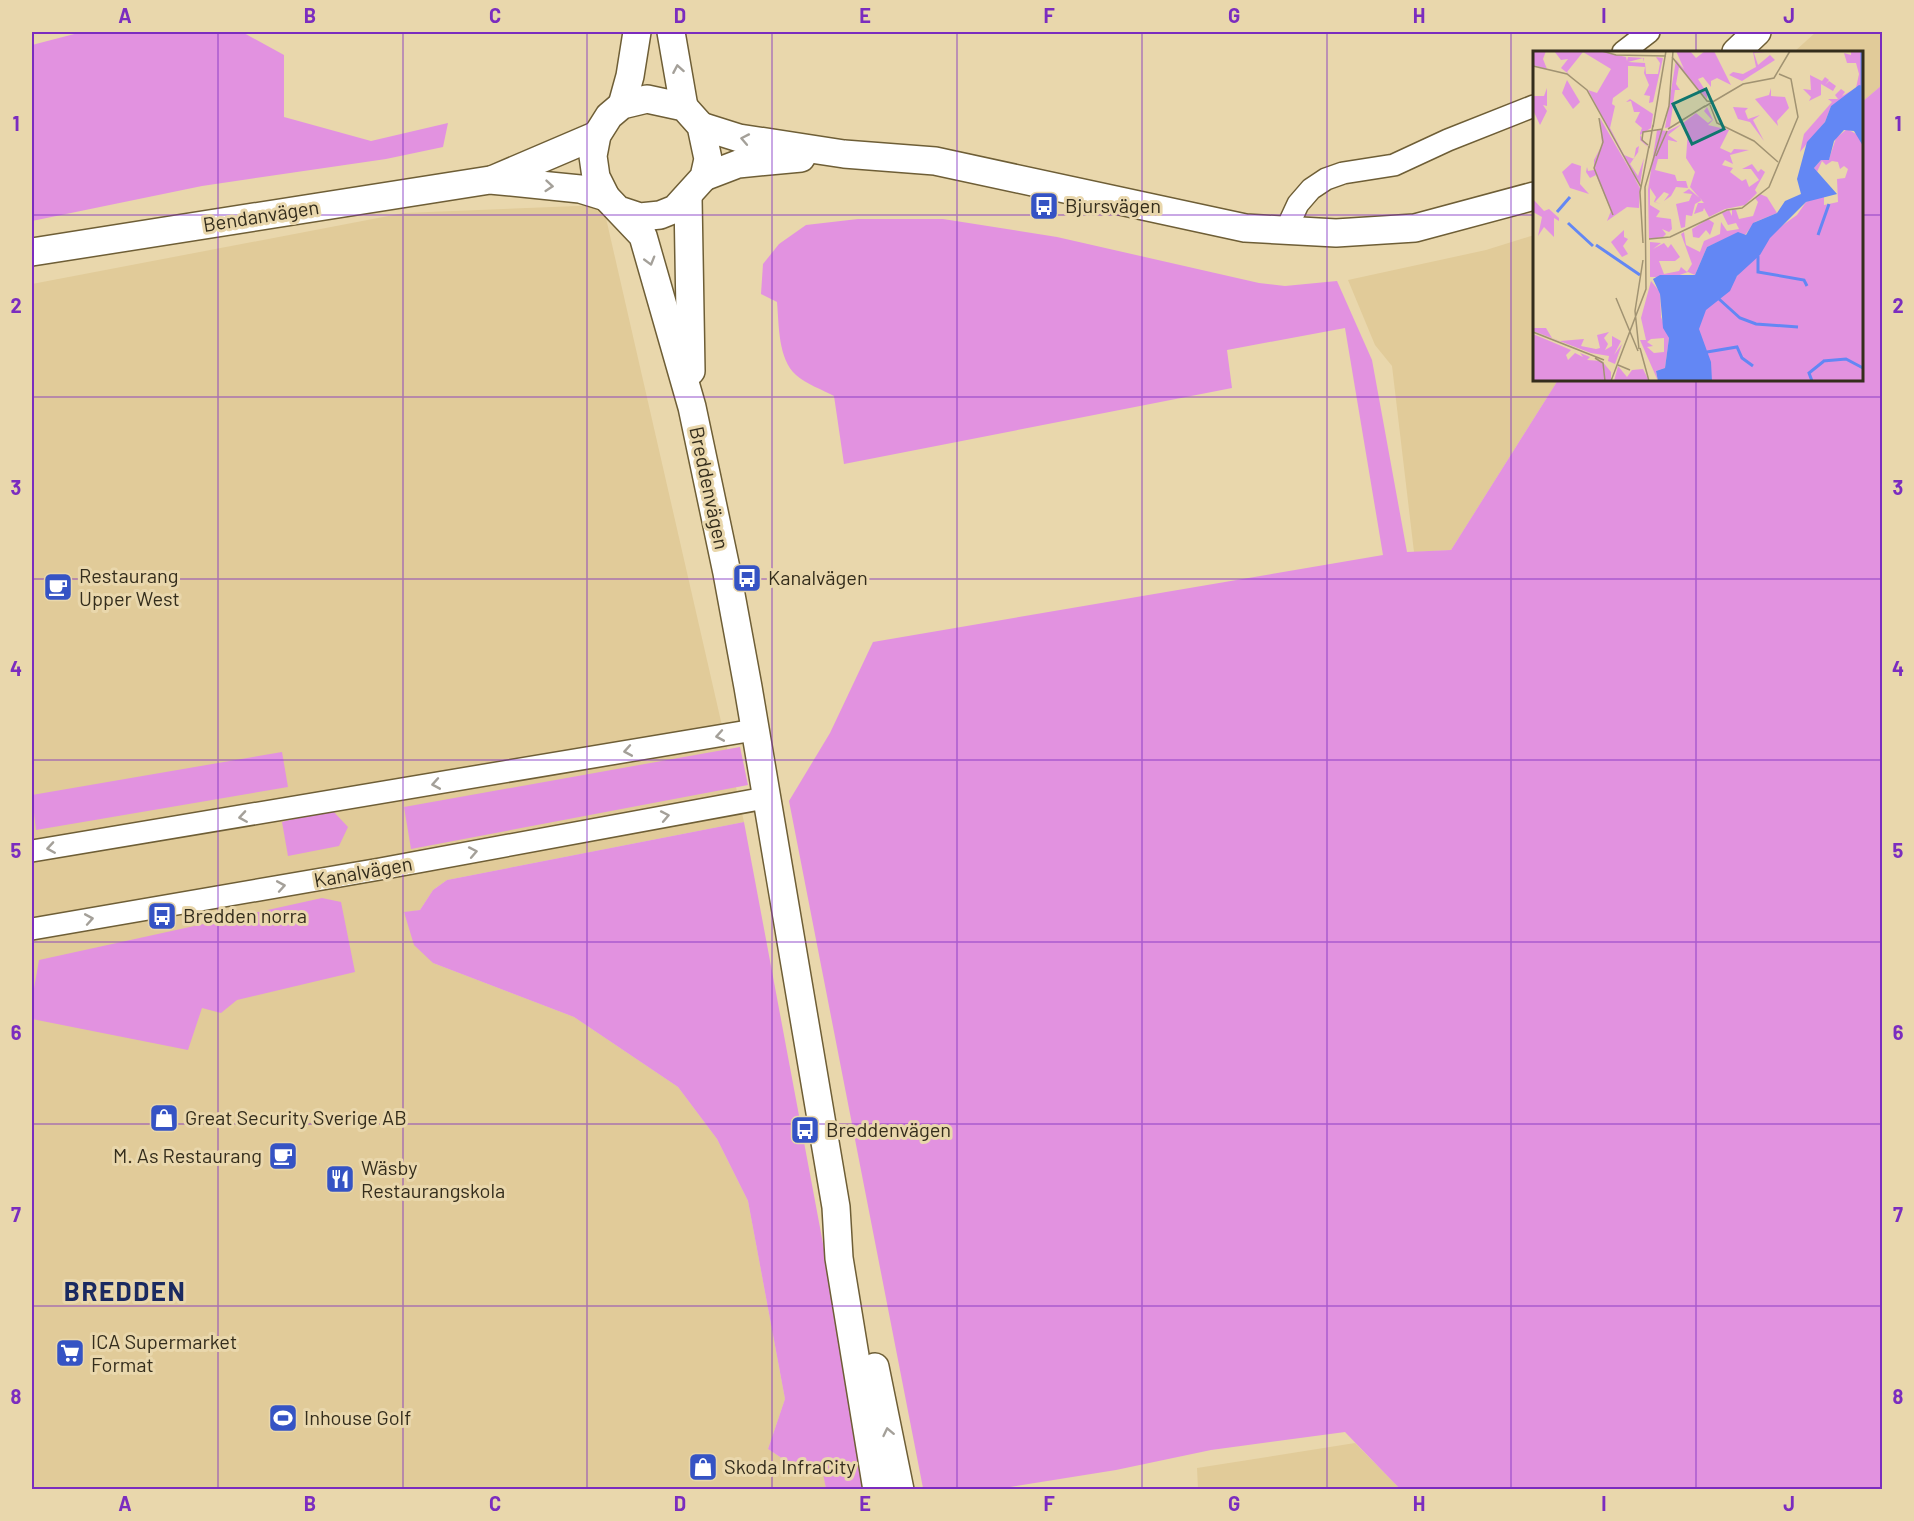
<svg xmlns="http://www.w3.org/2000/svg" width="1914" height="1521" viewBox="0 0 1914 1521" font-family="Barlow,sans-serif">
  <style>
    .built { fill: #e1cb99 }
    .green { fill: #e292e0 }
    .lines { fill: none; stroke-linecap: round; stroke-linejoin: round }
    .minor-casing { stroke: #6e5e36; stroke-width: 24 }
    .tertiary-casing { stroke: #6e5e36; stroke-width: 30 }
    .minor { stroke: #fff; stroke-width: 21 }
    .tertiary { stroke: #fff; stroke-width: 27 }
    .oneway { stroke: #a4a099 }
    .grid { fill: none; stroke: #7b2cbf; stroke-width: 1.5; stroke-opacity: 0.55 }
    .labels { text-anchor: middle; stroke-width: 6; stroke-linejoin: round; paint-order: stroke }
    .poi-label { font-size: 20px; fill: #342d1c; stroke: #e9d7ac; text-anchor: start }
    .street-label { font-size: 20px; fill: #342d1c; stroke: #e9d7ac }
    .district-label { font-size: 26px; font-weight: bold; letter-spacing: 1.5px; fill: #1a2a61; stroke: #e9d7ac }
    .inset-river { fill: none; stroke: #6387f4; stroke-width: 3 }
    .inset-road { fill: none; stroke: #a19372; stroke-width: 1.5 }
    .view { fill: #0f766e; fill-opacity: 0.15; stroke: #0f766e; stroke-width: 3 }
    .inset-edge { fill: none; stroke: #342d1c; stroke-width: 3 }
    .neatline { fill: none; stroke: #7b2cbf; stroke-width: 2 }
    .grid-label { font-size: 20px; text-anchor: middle; font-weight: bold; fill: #7b2cbf }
  </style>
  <rect width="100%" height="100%" fill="#e9d7ac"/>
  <g class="built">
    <polygon points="1816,32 1882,32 1882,85 1862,102 1862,52 1794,52"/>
    <polygon points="603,205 744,822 447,880 433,890 420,910 404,913 433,963 574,1017 678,1087 717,1139 748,1201 785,1399 768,1449 792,1465 822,1463 826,1489 32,1490 32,284 404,213"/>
    <polygon points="1534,235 1534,380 1558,380 1451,550 1414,552 1392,366 1375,345 1348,280 1486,250"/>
    <polygon points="1355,1443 1400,1489 1198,1489 1197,1468"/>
  </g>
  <g class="green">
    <polygon points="82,32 242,32 284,55 284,117 371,141 448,123 443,147 386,159 202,186 32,221 32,45"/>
    <path d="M 1882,85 L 1882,1489 L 1400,1489 L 1345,1432 L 1211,1450 L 1116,1470 L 997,1489 L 923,1488 L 789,801 L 830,733 L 873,642 L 1383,555 L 1345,328 L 1227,350 L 1232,388 L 844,464 L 834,396 C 823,390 806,384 796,375 C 778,359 779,325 777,302 L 761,294 L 763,264 L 779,244 L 806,225 L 858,219 L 943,219 L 1057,237 L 1259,283 L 1285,286 L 1337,281 L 1372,360 L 1407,552 L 1451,550 L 1558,380 L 1862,380 L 1862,102 Z"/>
    <polygon points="740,747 748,785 411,849 404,807"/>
    <polygon points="282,752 288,787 36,830 32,795"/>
    <polygon points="331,809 348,827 339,846 288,856 282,822"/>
    <polygon points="744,822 869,1489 826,1489 821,1463 792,1465 768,1449 785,1399 748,1201 717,1139 678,1087 574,1017 433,963 414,945 404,912 420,910 433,890 447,880"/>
    <polygon points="322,898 341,902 355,972 237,1000 221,1013 202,1008 188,1050 32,1019 32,1000 39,960"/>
  </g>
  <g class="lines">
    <g class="minor-casing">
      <g id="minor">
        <polyline points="1623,52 1649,32"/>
        <polyline points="1285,232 1298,204 1311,189 1326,179 1343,173 1394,165 1448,140 1534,106"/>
        <polyline points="32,851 754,730"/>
        <polyline points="32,929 380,869 765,798"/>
      </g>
    </g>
    <g class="tertiary-casing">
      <g id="tertiary">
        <polyline points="671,32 684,107"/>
        <polyline points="1736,52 1757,32"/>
        <polyline points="622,105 630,76 637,32"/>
        <polyline points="701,126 739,138 844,154 935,161 1245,228 1336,233 1415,228 1534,196"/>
        <polyline points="704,177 738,164 801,158"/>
        <polyline points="494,179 597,135"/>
        <polyline points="688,198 691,371"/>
        <polyline points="622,211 640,217 660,215 675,209 704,177 708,159 701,126 684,107 647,99 622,105 609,116 597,135 593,156 596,177 606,197 643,236 692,407 727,573 748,687 836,1207 839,1258 877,1490"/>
        <polyline points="32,252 490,180 580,189 606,197"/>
        <polyline points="875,1367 900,1490"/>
      </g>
    </g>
    <use href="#minor" class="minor"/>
    <use href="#tertiary" class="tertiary"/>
  </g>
  <defs><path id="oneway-chevron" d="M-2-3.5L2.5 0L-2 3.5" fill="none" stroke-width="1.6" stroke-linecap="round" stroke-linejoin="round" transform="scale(1.5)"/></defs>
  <g class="oneway">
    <use href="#oneway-chevron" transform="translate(678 69) rotate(-100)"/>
    <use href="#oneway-chevron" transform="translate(745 139) rotate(-169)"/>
    <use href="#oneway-chevron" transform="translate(549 186) rotate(5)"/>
    <use href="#oneway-chevron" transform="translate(650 261) rotate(74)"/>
    <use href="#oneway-chevron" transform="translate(720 736) rotate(170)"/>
    <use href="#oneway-chevron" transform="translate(628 751) rotate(170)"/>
    <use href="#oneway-chevron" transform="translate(436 784) rotate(170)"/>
    <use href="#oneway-chevron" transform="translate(665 816) rotate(-11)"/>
    <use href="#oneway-chevron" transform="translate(243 817) rotate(171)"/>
    <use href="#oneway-chevron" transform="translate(51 848) rotate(171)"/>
    <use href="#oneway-chevron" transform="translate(473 852) rotate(-11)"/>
    <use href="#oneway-chevron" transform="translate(281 886) rotate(-10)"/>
    <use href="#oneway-chevron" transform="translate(89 919) rotate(-10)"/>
    <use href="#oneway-chevron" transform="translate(888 1432) rotate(-102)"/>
  </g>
  <path class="grid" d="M 218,32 L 218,1490M 403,32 L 403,1490M 587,32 L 587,1490M 772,32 L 772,1490M 957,32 L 957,1490M 1142,32 L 1142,1490M 1327,32 L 1327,1490M 1511,32 L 1511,1490M 1696,32 L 1696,52M 32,215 L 1534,215M 1862,215 L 1882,215M 1696,380 L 1696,1490M 32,397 L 1882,397M 32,579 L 1882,579M 32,760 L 1882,760M 32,942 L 1882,942M 32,1124 L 1882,1124M 32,1306 L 1882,1306"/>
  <defs>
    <g id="bus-square" transform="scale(1.5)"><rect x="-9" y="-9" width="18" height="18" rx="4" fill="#3553c4" stroke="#e9d7ac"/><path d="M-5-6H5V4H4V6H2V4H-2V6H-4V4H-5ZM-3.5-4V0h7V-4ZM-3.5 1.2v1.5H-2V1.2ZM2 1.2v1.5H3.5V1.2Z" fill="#fff"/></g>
    <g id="cafe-square" transform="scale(1.5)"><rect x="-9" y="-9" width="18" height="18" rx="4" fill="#3553c4" stroke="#e9d7ac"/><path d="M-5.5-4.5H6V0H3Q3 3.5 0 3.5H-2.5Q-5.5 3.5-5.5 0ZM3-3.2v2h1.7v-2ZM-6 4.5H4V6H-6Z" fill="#fff"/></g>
    <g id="shop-square" transform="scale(1.5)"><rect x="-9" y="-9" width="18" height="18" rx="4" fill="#3553c4" stroke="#e9d7ac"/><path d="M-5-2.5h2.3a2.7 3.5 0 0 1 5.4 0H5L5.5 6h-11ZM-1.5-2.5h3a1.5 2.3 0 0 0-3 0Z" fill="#fff"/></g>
    <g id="restaurant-square" transform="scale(1.5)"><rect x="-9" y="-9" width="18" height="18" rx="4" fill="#3553c4" stroke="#e9d7ac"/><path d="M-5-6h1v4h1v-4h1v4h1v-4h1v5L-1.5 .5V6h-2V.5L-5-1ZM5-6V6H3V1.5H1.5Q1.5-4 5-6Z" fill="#fff"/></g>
    <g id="supermarket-square" transform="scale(1.5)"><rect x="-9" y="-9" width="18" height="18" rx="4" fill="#3553c4" stroke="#e9d7ac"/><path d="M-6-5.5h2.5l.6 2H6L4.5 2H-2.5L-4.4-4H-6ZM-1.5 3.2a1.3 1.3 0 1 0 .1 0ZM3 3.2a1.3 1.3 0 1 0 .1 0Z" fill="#fff"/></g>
    <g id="stadium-square" transform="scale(1.5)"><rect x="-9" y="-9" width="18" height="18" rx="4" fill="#3553c4" stroke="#e9d7ac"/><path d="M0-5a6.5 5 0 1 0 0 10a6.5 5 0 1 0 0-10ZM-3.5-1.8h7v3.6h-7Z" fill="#fff"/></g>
  </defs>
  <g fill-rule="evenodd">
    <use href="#bus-square" x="1044" y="206"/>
    <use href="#bus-square" x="747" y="578"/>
    <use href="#cafe-square" x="58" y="587"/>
    <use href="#bus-square" x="162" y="916"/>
    <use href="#shop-square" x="164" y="1118"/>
    <use href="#bus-square" x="805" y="1130"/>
    <use href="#cafe-square" x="283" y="1156"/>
    <use href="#restaurant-square" x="340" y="1179"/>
    <use href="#supermarket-square" x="70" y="1353"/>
    <use href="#stadium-square" x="283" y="1418"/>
    <use href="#shop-square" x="703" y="1467"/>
  </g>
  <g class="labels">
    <g class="poi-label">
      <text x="1065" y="213">Bjursvägen</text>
      <text x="79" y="583">Restaurang<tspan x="79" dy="23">Upper West</tspan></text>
      <text x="768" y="585">Kanalvägen</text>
      <text x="183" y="923">Bredden norra</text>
      <text x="185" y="1125">Great Security Sverige AB</text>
      <text x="826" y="1137">Breddenvägen</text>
      <text x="262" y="1163" text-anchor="end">M. As Restaurang</text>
      <text x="361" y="1175">Wäsby<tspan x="361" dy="23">Restaurangskola</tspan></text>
      <text x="91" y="1349">ICA Supermarket<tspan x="91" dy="23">Format</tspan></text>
      <text x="304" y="1425">Inhouse Golf</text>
      <text x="724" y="1474">Skoda InfraCity</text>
    </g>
    <g class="street-label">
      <text transform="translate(261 216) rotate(-9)" y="7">Bendanvägen</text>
      <text transform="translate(709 488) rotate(78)" y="7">Breddenvägen</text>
      <text transform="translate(363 872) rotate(-10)" y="7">Kanalvägen</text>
    </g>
    <g class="district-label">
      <text x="125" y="1301">BREDDEN</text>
    </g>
  </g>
  <g transform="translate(1533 51)">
    <rect width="330" height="330" fill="#e9d7ac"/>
    <path d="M 0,0 L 13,0 L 10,8 L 14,18 L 0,14 ZM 21,0 L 66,0 L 93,6 L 94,10 L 95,6 L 111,7 L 111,11 L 110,7 L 95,11 L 112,12 L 113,23 L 125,23 L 127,12 L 123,6 L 130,7 L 120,51 L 116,52 L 117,45 L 111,44 L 116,34 L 111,22 L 112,16 L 99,15 L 95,15 L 95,36 L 80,47 L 79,53 L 82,55 L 77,77 L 91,104 L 101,108 L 103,97 L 106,95 L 105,101 L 108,97 L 97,113 L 105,125 L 111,107 L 107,134 L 101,126 L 107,137 L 106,157 L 94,156 L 74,170 L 78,160 L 63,124 L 57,127 L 53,121 L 54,116 L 55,120 L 61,119 L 61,109 L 69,94 L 67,67 L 101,126 L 55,39 L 64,42 L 78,18 L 50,1 L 34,21 L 38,25 L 28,17 L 35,8 L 28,9 ZM 143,0 L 157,0 L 163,7 L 172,0 L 181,0 L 198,34 L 184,27 L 178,30 L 178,36 L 170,26 L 165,28 L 174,42 L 174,48 L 146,16 L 143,33 L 147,39 L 142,39 L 137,76 L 132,77 L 143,9 L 151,18 ZM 318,0 L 330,0 L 330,35 L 298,55 L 292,71 L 267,101 L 271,83 L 299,51 L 295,48 L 305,48 L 302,44 L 308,38 L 312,41 L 309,45 L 323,37 L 326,23 L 323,12 L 314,12 L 311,2 L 318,4 ZM 220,1 L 230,0 L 233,1 L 221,2 L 225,14 L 237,4 L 242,9 L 209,30 L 196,24 L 200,21 L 210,23 L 223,16 ZM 277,24 L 289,30 L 292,26 L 296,29 L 292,34 L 296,30 L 303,35 L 300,40 L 288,33 L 288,44 L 276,50 L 278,46 L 270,38 L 278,39 ZM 34,29 L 47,51 L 40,58 L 29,42 ZM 14,37 L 14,55 L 10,54 L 14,60 L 7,74 L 0,59 L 0,45 L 11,45 ZM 238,37 L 238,45 L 252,46 L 256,57 L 244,70 L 245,75 L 222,48 L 236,44 ZM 97,48 L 120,63 L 118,77 L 107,84 L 115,96 L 107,89 L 107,82 L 109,77 L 102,71 L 107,61 L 101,61 L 98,50 L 93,51 ZM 174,56 L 180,69 L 175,74 L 196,79 L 187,97 L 198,102 L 201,98 L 216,99 L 197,104 L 200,113 L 192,109 L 189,114 L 200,117 L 197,121 L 209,130 L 213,128 L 216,136 L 226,129 L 218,118 L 209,118 L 219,113 L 225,121 L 228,118 L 232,121 L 222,139 L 224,142 L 212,154 L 192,158 L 176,166 L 171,157 L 170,160 L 161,163 L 165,152 L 171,152 L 157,136 L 162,121 L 153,107 L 155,80 L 150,72 L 163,62 L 175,72 L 179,69 L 171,60 ZM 200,56 L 215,57 L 212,60 L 215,68 L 227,64 L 220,69 L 231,90 L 217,71 L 205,68 ZM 149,73 L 135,84 L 145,91 L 135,89 L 135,108 L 125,108 L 122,119 L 142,124 L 144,130 L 153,130 L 155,137 L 143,136 L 138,145 L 131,150 L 136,143 L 131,141 L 122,151 L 128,153 L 121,151 L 123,146 L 117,137 L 117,154 L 127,160 L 123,166 L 138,168 L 139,178 L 136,181 L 129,178 L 133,183 L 130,186 L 116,188 L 115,139 L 124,79 L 135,80 ZM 314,78 L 327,85 L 330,95 L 330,330 L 176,330 L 162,279 L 174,253 L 188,247 L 233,186 L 264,164 L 273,151 L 291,144 L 291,154 L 305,151 L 304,128 L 312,127 L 315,118 L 311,115 L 307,118 L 305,111 L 299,110 L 293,114 L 289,110 L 284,121 L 281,117 L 288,109 L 296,108 L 303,87 ZM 39,112 L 48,115 L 47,133 L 56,143 L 37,137 L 29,121 ZM 156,138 L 169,149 L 162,153 L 159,165 L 153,164 L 152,176 L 148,177 L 143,153 L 156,150 L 159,143 L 150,142 ZM 227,143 L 234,146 L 244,162 L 222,171 L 212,184 L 205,182 L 174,196 L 162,224 L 155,221 L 141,226 L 117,226 L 117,191 L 128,192 L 120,198 L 131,192 L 135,197 L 138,193 L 147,206 L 142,210 L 126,210 L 131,223 L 146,220 L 148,216 L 154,221 L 159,213 L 148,183 L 151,181 L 153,194 L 167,201 L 171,190 L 187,183 L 188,171 L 194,180 L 206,178 L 203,172 L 195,174 L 189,162 L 196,159 L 199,165 L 199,159 L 203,159 L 206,168 L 220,165 L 225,151 L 222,147 ZM 0,148 L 11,160 L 16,158 L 26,167 L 26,170 L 21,167 L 21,186 L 11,176 L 5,185 L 9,166 L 0,161 ZM 175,168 L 181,172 L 177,184 L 173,179 L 166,187 L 160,186 L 159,178 ZM 91,179 L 91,186 L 95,188 L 90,195 L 95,203 L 89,206 L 78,191 ZM 118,230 L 127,241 L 128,266 L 136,287 L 132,317 L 123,320 L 125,330 L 107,289 L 113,289 L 108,267 ZM 131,287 L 131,301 L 121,302 L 114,296 L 120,295 L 114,291 L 118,288 ZM 1,277 L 13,277 L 19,287 L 27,290 L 51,288 L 48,295 L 63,298 L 67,297 L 64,284 L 76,281 L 71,287 L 75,293 L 72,299 L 79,295 L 79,285 L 88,290 L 81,304 L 89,293 L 82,313 L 75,310 L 76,305 L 58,302 L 0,280 ZM 0,283 L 38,299 L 33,304 L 35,309 L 42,302 L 50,306 L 47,302 L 57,306 L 54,309 L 69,310 L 78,321 L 78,330 L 0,330 ZM 85,315 L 94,326 L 99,319 L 110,318 L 116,330 L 81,330 Z" fill="#e292e0" fill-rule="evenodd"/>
    <path d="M 326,34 L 330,35 L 330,95 L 321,80 L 311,79 L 301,90 L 296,109 L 288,109 L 281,117 L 304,143 L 273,151 L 237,187 L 227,204 L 204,225 L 197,240 L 173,259 L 166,278 L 178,311 L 179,330 L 125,330 L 123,320 L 132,317 L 136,287 L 130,277 L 127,243 L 120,228 L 127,224 L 162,224 L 174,196 L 205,181 L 213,184 L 220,172 L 244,162 L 252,150 L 268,143 L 264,128 L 274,91 L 292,71 L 298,55 Z" fill="#6387f4"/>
    <path class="inset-river" d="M 329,35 L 329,0M 24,161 L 37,146M 35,172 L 60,195M 285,184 L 296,153M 63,194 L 107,224M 225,205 L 225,221 L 271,229 L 274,235M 186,248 L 207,267 L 223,273 L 265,276M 174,301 L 204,296 L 209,307 L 220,315M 290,310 L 313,308 L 330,317M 279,330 L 276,322 L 291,310"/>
    <path class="inset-road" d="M 69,0 L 83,4 L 133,5M 139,6 L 174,50 L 181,51M 0,15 L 34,23 L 54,39 L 108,136M 177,54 L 184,72 L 221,90 L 245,111M 171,56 L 210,33 L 241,27 L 257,0M 66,67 L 70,91 L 61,117 L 80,164M 120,76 L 133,0M 135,78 L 172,55M 115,94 L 109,89 L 110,81 L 130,78M 116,97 L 120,74M 123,105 L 134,80M 116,188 L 137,186 L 194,159 L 209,157 L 236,136 L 265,66 L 258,28 L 246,23M 110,192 L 107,141 L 116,95M 83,247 L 105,300M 0,281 L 71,309M 107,297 L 116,330M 106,298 L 102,260 L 110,209M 62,307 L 70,312 L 72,330M 85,314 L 97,319 L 85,314M 78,330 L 113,238 L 112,136 L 136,55 L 140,0"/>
    <path class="view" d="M 173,38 L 191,78 L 159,93 L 140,53 Z"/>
    <rect width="330" height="330" class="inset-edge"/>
  </g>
  <rect width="1914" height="1521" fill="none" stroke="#e9d7ac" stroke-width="66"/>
  <rect x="33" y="33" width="1848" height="1455" class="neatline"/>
  <g class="grid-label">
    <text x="125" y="23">A</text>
    <text x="310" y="23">B</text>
    <text x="495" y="23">C</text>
    <text x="680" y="23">D</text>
    <text x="865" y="23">E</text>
    <text x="1049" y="23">F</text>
    <text x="1234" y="23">G</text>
    <text x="1419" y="23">H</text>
    <text x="1604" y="23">I</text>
    <text x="1789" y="23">J</text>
    <text x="16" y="131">1</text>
    <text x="1898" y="131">1</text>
    <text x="16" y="313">2</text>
    <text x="1898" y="313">2</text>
    <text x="16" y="495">3</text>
    <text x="1898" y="495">3</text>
    <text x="16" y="676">4</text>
    <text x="1898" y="676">4</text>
    <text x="16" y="858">5</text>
    <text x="1898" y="858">5</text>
    <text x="16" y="1040">6</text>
    <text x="1898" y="1040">6</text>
    <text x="16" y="1222">7</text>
    <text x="1898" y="1222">7</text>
    <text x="16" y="1404">8</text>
    <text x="1898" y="1404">8</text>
    <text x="125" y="1511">A</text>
    <text x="310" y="1511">B</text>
    <text x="495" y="1511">C</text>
    <text x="680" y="1511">D</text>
    <text x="865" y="1511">E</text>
    <text x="1049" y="1511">F</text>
    <text x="1234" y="1511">G</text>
    <text x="1419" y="1511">H</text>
    <text x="1604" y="1511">I</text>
    <text x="1789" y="1511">J</text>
  </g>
</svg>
